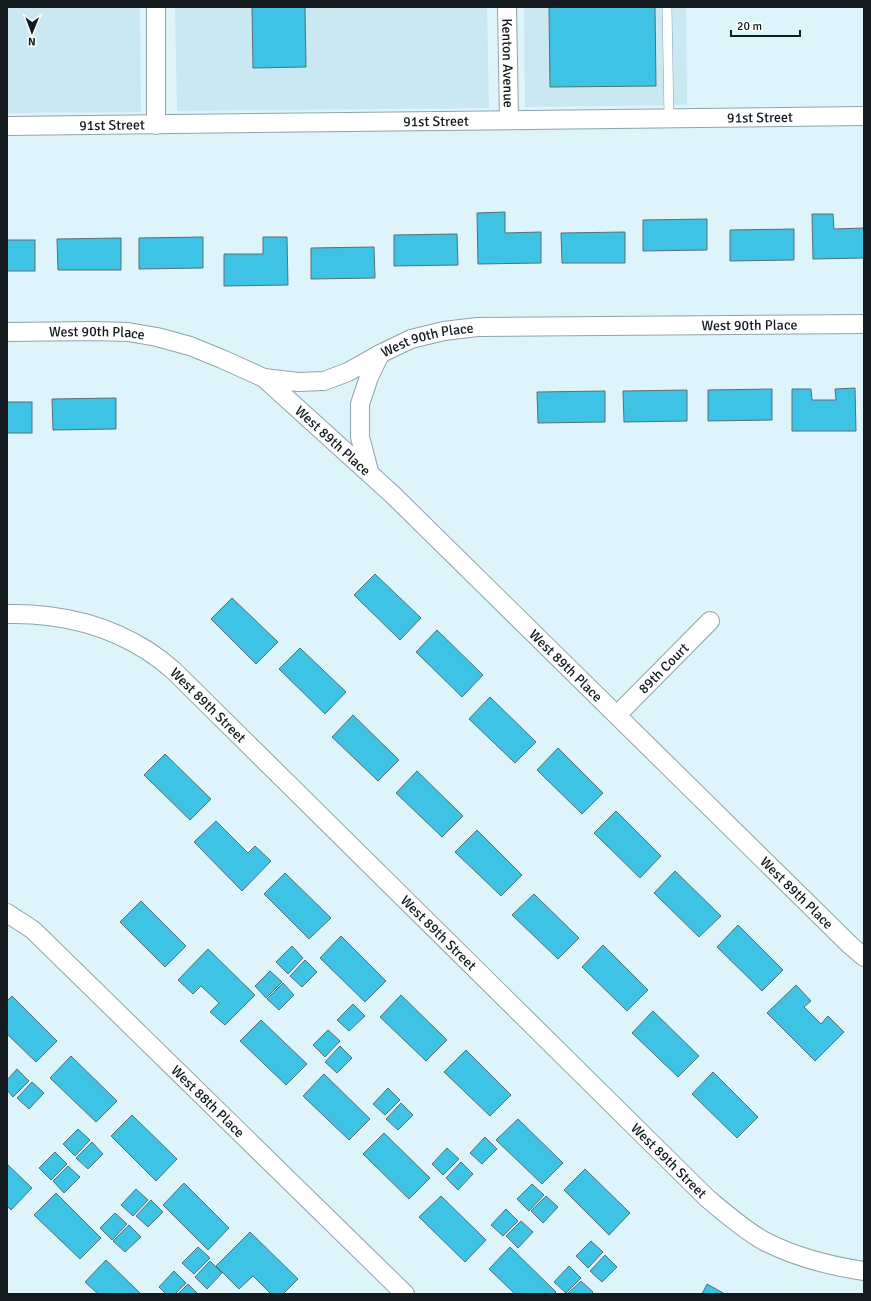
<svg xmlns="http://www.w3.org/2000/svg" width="871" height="1301" viewBox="0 0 871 1301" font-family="Signika,sans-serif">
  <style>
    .built { fill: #c9e8f2 }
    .building { fill: #3ec3e5; stroke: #5a6e74 }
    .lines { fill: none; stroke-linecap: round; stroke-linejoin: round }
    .service-casing { stroke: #8fa3aa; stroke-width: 10 }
    .minor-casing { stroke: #8fa3aa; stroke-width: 20 }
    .service { stroke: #fff; stroke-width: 9 }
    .minor { stroke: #fff; stroke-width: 18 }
    .labels { text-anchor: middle; stroke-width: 3; stroke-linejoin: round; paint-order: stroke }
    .street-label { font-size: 14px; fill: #121a1d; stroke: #fff }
  </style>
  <rect width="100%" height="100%" fill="#def4fb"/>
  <g class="built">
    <polygon points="7,7 140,7 141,112 7,113"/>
    <polygon points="175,7 487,7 489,108 177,111"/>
    <polygon points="524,7 686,7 687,105 525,107"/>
  </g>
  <g class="building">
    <polygon points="252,7 305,7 306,67 253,68"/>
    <polygon points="549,7 655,7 656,86 550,87"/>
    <polygon points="505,212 505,233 541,232 541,263 478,264 477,213"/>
    <polygon points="812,214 833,214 834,229 864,228 864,258 813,259"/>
    <polygon points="707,219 707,250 643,251 643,220"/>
    <polygon points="794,229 794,260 730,261 730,230"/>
    <polygon points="625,232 625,263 562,263 561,233"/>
    <polygon points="457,234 458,265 394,266 394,235"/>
    <polygon points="203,237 203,268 139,269 139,238"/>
    <polygon points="263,237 287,237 288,285 224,286 224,254 263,254"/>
    <polygon points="121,238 121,270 58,270 57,239"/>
    <rect x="7" y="240" width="28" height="31"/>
    <polygon points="374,247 375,278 311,279 311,248"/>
    <polygon points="855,388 856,431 792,431 792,389 811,389 812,400 836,400 835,389"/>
    <polygon points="772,389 772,420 708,421 708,390"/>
    <polygon points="687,390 687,421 624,422 623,391"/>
    <polygon points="605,391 605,422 538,423 537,392"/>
    <polygon points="116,398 116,429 53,430 52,399"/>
    <rect x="7" y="402" width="25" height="31"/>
    <polygon points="375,574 421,618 400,640 354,595"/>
    <polygon points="232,598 278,642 256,664 211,619"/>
    <polygon points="437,630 483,675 462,697 416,652"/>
    <polygon points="300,648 346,692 325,714 279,669"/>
    <polygon points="490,697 536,742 515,763 469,719"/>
    <polygon points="353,715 399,760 378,781 332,737"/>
    <polygon points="558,748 603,793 582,814 537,770"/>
    <polygon points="165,754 211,799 190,820 144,775"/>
    <polygon points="417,771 463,816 442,837 396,793"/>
    <polygon points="616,811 661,856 640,878 594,833"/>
    <polygon points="216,821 248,853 255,846 271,861 242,891 194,842"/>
    <polygon points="477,830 522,875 501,896 455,852"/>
    <polygon points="675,871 721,916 699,937 654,893"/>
    <polygon points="285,873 331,918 309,939 264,894"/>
    <polygon points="534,894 579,938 558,959 512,915"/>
    <polygon points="141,901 186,946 165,967 120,922"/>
    <polygon points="738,925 783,970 762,991 717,947"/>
    <polygon points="341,936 386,981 365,1002 320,958"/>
    <polygon points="603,945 648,990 627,1011 582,967"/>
    <polygon points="292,946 303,958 288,974 276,962"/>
    <polygon points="208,949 255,995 225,1025 210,1012 219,1003 201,986 193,994 178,980"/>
    <polygon points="305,960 317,972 302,987 290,976"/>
    <polygon points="270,971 282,982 266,998 255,986"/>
    <polygon points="283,983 294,995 279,1010 267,999"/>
    <polygon points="796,985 811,1001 804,1007 821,1024 828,1016 844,1032 815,1061 767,1013"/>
    <polygon points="401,995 447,1040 426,1061 380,1017"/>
    <polygon points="12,996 57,1041 36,1062 7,1034 7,1001"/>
    <polygon points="353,1004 365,1016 349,1031 337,1020"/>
    <polygon points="653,1011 699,1056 678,1077 632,1033"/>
    <polygon points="261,1020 307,1064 286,1085 240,1041"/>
    <polygon points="328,1030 340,1041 325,1057 313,1045"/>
    <polygon points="340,1046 352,1058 337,1073 325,1062"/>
    <polygon points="466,1050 511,1095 490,1116 444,1072"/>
    <polygon points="71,1056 117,1101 96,1122 50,1078"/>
    <polygon points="17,1069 29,1081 13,1097 7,1090 7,1080"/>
    <polygon points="713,1072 758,1117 737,1138 692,1094"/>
    <polygon points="324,1074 370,1119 349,1140 303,1096"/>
    <polygon points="32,1082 44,1093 29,1109 17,1098"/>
    <polygon points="388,1088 400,1100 385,1115 373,1104"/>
    <polygon points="401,1103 413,1115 398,1130 386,1119"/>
    <polygon points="132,1115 177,1159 156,1181 111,1136"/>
    <polygon points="518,1119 563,1163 542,1184 496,1140"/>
    <polygon points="78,1129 90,1140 75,1156 63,1144"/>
    <polygon points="384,1133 430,1178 409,1199 363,1154"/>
    <polygon points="485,1137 497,1149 482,1164 470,1153"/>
    <polygon points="92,1142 103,1154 88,1169 76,1158"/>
    <polygon points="447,1148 459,1159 443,1175 432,1164"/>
    <polygon points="55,1152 67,1164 51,1180 39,1168"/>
    <polygon points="461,1162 473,1174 458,1190 446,1178"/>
    <polygon points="7,1164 32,1188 11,1210 7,1206"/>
    <polygon points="68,1166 80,1177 64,1193 53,1181"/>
    <polygon points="585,1169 630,1213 609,1235 564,1190"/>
    <polygon points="184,1183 229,1228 208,1250 163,1205"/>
    <polygon points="532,1184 544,1195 529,1211 517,1199"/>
    <polygon points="136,1189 148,1200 133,1216 121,1205"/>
    <polygon points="56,1193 101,1238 80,1259 34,1215"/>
    <polygon points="441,1196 486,1240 465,1262 419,1217"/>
    <polygon points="546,1196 558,1207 543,1223 531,1211"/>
    <polygon points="151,1200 163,1212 148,1227 136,1216"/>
    <polygon points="506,1209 518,1221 503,1236 491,1225"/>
    <polygon points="115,1213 127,1224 112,1240 100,1228"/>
    <polygon points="521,1221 533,1232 518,1248 506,1236"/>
    <polygon points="129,1225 141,1237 125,1252 113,1241"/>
    <polygon points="250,1232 298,1279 283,1294 271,1294 253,1276 239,1289 216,1266"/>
    <polygon points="591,1241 603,1252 588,1268 576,1256"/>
    <polygon points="198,1247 210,1258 194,1274 182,1263"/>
    <polygon points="510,1247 556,1292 554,1294 515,1294 489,1269"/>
    <polygon points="605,1255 617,1267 602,1282 590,1271"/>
    <polygon points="106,1260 141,1294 98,1294 85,1282"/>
    <polygon points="210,1261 222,1273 207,1289 195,1277"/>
    <polygon points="569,1266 581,1278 566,1293 554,1282"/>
    <polygon points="174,1271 186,1283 175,1294 166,1294 159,1287"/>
    <polygon points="581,1281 593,1292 591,1294 567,1294"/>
    <polygon points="188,1284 198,1294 178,1294"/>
    <polygon points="707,1284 725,1294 702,1294"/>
  </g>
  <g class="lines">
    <g class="service-casing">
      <polyline id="service" points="667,7 669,118"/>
    </g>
    <g class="minor-casing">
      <g id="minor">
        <polyline points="156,7 156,125"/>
        <path id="s1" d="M 507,7 L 509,120"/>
        <path id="s2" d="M 7,126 L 864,116"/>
        <path id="s3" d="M 7,332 L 94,331 L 128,332 L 157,337 L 190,346 L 222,359 L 264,378 L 298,382 L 324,381 L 348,372 L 380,354 L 411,339 L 444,331 L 477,327 L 864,324"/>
        <path id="s4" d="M 264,378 L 392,494 L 850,945 L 864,957"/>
        <polyline points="369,471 360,437 360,404 369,377 380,354"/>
        <path id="s5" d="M 7,614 C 57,613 106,624 148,651 C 157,657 165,663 173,670 L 707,1198 C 725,1213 743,1229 764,1241 C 795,1257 830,1266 864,1271"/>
        <path id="s6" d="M 617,715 L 710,621"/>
        <path id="s7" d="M 7,913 L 33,930 L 405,1294"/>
      </g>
    </g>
    <use href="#service" class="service"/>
    <use href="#minor" class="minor"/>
  </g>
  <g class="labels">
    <g class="street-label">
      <text dy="5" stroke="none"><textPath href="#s1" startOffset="56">Kenton Avenue</textPath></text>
      <text dy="5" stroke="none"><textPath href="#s2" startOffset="753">91st Street</textPath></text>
      <text dy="5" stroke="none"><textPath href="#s2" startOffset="429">91st Street</textPath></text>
      <text dy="5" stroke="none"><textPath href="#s2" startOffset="105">91st Street</textPath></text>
      <text dy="5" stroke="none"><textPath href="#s3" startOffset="762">West 90th Place</textPath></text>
      <text dy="5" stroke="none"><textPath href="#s3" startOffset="90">West 90th Place</textPath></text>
      <text dy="5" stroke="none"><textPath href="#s3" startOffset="438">West 90th Place</textPath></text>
      <text dy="5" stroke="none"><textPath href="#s4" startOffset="93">West 89th Place</textPath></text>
      <text dy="5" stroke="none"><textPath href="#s4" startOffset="417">West 89th Place</textPath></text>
      <text dy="5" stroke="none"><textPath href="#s6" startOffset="66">89th Court</textPath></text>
      <text dy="5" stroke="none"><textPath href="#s5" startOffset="229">West 89th Street</textPath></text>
      <text dy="5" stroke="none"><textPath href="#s4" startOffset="741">West 89th Place</textPath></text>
      <text dy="5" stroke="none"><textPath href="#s5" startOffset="553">West 89th Street</textPath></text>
      <text dy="5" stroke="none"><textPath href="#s7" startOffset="276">West 88th Place</textPath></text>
      <text dy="5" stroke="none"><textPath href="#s5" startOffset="877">West 89th Street</textPath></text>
    </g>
  </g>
  <rect width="871" height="1301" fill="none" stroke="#121a1d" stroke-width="16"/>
  <g transform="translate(32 32) rotate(181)" stroke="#ffffff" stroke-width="3" paint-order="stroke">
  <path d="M0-3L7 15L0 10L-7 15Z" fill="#121a1d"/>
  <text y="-6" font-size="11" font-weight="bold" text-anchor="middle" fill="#121a1d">N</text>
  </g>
  <path d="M731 30v6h69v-6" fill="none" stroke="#121a1d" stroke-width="2"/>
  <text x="737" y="30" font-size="12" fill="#121a1d" stroke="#ffffff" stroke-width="3" paint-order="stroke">20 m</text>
</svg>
